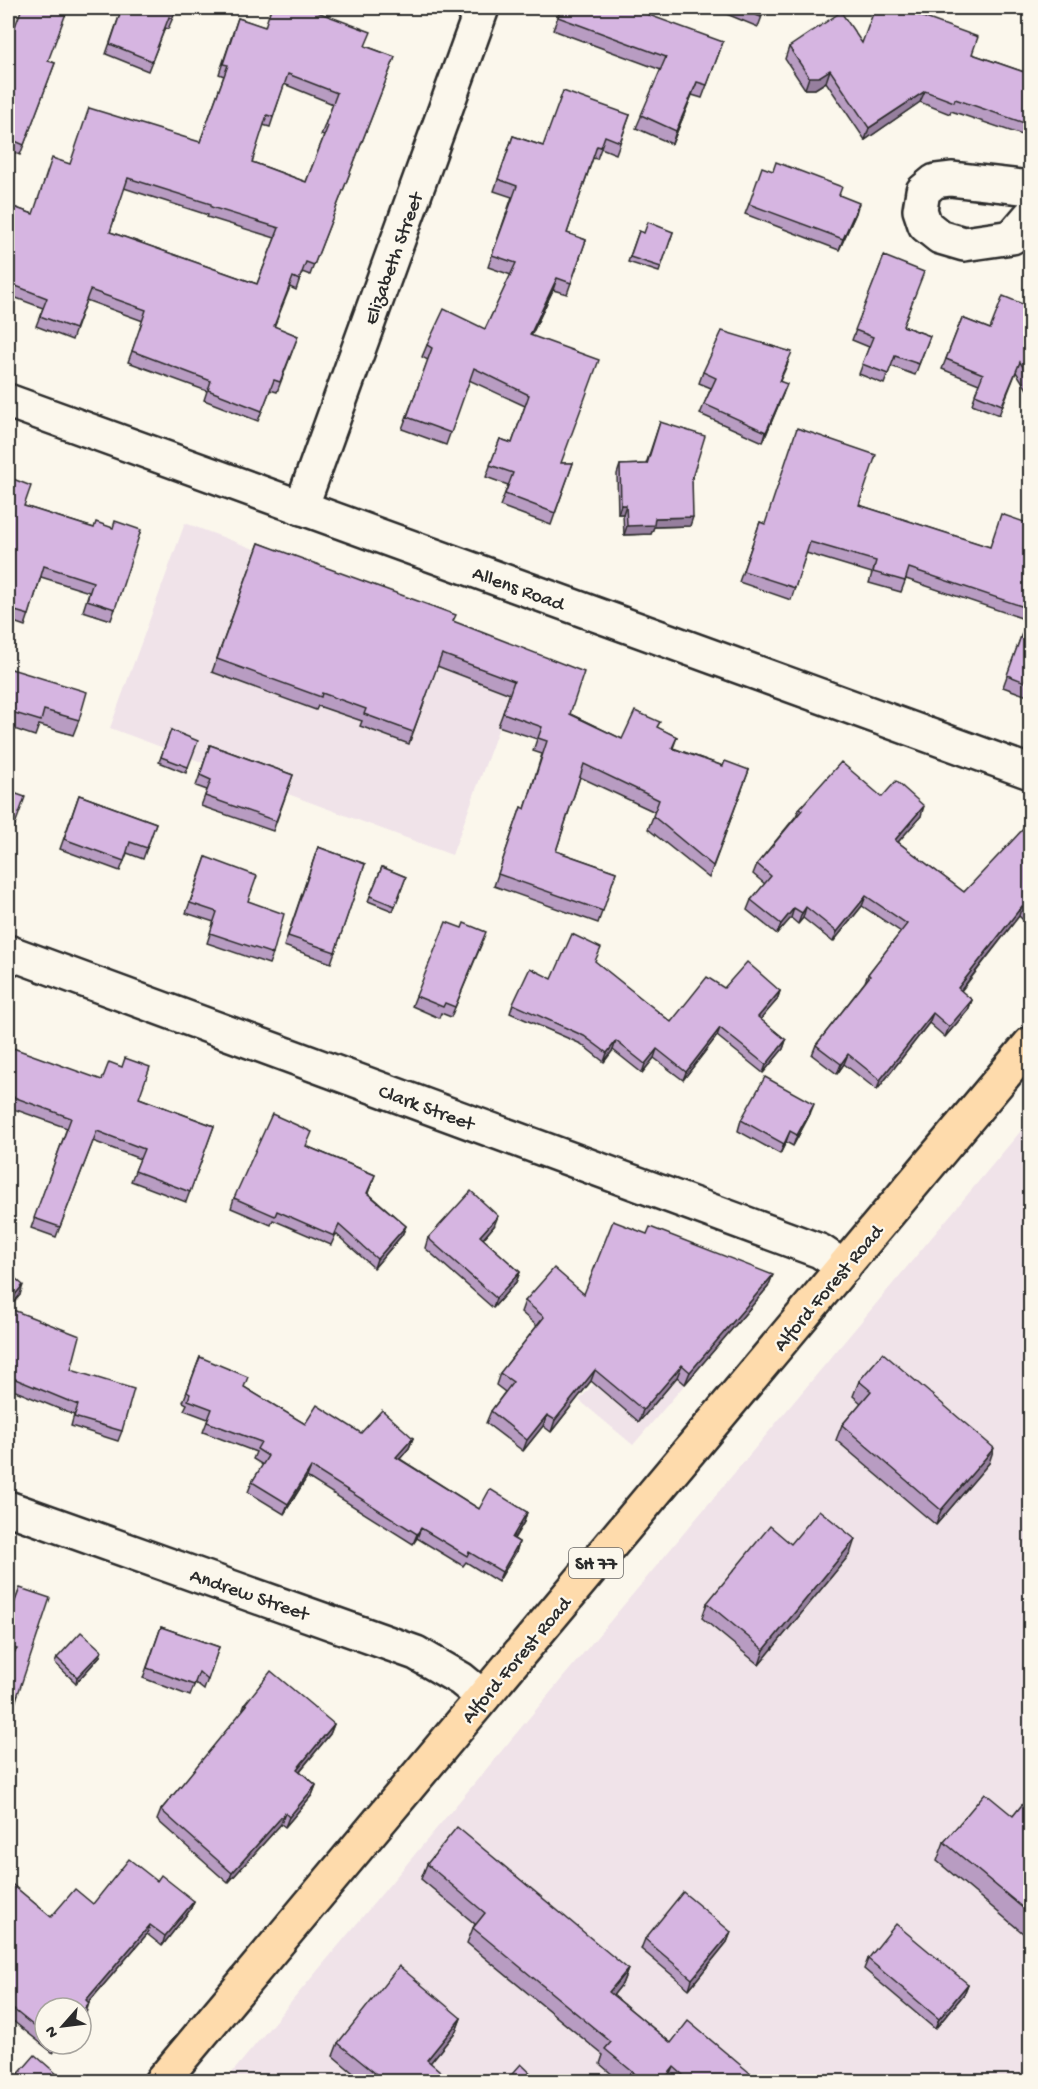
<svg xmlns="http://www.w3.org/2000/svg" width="1038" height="2089" viewBox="0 0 1038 2089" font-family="'Gochi Hand',sans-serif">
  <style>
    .built { fill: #f0e3e9 }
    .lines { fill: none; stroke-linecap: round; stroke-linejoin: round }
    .minor-casing { stroke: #2b2b2b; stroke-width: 38 }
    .primary-casing { stroke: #2b2b2b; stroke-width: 38 }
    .minor { stroke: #fbf7ec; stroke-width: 33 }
    .primary { stroke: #fedbac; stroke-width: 33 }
    .wall { fill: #b89cc2; stroke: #2b2b2b; stroke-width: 1.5; fill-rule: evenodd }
    .shaded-wall { fill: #967f9e; stroke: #2b2b2b; stroke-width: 1.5 }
    .building { fill: #d6b5e1; stroke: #2b2b2b; stroke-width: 1.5; fill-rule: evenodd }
    .labels { text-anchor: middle; stroke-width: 4.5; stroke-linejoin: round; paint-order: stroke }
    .shield { fill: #fbf7ec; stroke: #696865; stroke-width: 1.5 }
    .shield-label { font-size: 18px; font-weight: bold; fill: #2b2b2b }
    .street-label { font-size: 20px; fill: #2b2b2b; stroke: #fbf7ec }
  </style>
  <rect width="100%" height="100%" fill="#fbf7ec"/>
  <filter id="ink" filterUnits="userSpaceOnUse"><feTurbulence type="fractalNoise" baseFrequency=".0167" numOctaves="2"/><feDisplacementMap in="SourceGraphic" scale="12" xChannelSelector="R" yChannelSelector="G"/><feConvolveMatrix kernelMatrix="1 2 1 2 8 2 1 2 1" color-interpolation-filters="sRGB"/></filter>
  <g filter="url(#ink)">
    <g class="built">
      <polygon points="185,523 527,651 452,855 110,728"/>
      <polygon points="1030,1120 1030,2081 225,2081"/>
      <polygon points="709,1258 764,1292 633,1445 579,1400"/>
    </g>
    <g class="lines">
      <g class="minor-casing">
        <g id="minor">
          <polyline points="1030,188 951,179 935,181 923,191 920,210 925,225 940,237 964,244 1012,237 1030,216"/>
          <polyline points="8,401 1030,772"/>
          <polyline points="301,508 482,8"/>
          <polyline points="8,952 820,1251 844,1267"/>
          <polyline points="8,1508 416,1653 461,1679 483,1697"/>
        </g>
      </g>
      <g class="primary-casing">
        <polyline id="primary" points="161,2082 1030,1044"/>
      </g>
      <use href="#minor" class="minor"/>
      <use href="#primary" class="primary"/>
    </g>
    <g class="wall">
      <polygon points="122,8 177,8 168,29 165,28 148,71 106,54"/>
      <polygon points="561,8 723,42 702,98 692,95 672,144 636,128 661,70 553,30"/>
      <polygon points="718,8 765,8 758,27 717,10"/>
      <path d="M 238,18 L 264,27 L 365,46 L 395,57 L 310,275 L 302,272 L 296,290 L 290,287 L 274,327 L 298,336 L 277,392 L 270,390 L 258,421 L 204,400 L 207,391 L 128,362 L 143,321 L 86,300 L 72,340 L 36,326 L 43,308 L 8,295 L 8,205 L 33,214 L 70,164 L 200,142 L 224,76 L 219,74 ZM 284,84 L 333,104 L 321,135 L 324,136 L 306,182 L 252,162 L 263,125 L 270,127 ZM 124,188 L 208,215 L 207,217 L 275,238 L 257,284 L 110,232 Z"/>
      <polygon points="862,43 972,54 1024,72 1030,53 1030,129 1028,137 951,111 950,114 920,102 865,140 826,82 815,89 805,89 785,59 789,47"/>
      <polygon points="8,45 55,63 20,155 8,150"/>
      <polygon points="630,115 616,154 601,148 597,159 593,158 567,233 586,240 567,294 553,290 531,335 561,463 573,463 551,525 500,506 508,485 486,477 500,439 512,443 525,406 469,380 446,445 402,429 428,360 422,357 427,345 485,329 511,275 488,267 512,197 494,191 513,136 543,146"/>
      <polygon points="840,195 856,213 839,250 745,214 749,204"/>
      <polygon points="639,231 644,233 673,232 659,272 628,262"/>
      <polygon points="884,256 903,326 930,336 915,375 891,366 884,384 859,374 869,347 852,340"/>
      <polygon points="962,318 990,329 1030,342 1030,394 1016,372 999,415 972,404 979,384 942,369"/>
      <polygon points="788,363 780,381 783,394 763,442 700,414 711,388 699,383 703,372"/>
      <polygon points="660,422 692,478 690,526 654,527 651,534 624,535 623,514 618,514 617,474 620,465 646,464"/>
      <polygon points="8,477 24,506 94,528 115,609 111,620 83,611 89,592 41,577 25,626 8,620"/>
      <polygon points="859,505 989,547 1030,524 1030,697 1003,687 1027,620 906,579 901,592 869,583 872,573 806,553 791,600 739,582 760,522 765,524"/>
      <polygon points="259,543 453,621 570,714 622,739 658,728 677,737 673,748 723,766 749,770 709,878 648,829 655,812 580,777 556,851 616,872 598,923 494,886 521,807 525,809 542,754 533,751 537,739 498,726 510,694 437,666 409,744 360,726 362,721 318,706 316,710 212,672"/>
      <polygon points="8,668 79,720 73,735 39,725 35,736 8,727"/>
      <polygon points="171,730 188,767 186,773 159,762"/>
      <polygon points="210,745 293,775 273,831 201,806 207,790 196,786"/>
      <polygon points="79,795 156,823 143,859 127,853 120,871 60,849"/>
      <polygon points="882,797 921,816 898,842 964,892 1030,831 1030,916 1025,922 1019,916 961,991 972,1000 968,1010 945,1037 929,1023 877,1090 844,1064 837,1074 812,1055 816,1045 865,982 868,974 901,932 862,906 833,942 803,918 798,924 791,918 777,934 747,910 751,900 765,884 753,874 757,864 796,816 799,809"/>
      <polygon points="318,847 365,864 331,963 284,946"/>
      <polygon points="206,857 248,901 273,954 269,964 207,943 214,922 186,913"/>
      <polygon points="382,867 406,877 393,911 368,901"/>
      <polygon points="482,943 451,1017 441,1013 439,1018 412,1006 416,996"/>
      <polygon points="595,962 671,1022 724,988 780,991 777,1000 760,1019 786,1040 783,1049 763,1073 717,1036 683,1080 654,1058 642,1073 613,1050 604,1062 581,1044 510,1013 513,1004 552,979"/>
      <polygon points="8,1049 214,1126 186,1202 131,1181 140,1159 93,1141 56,1237 31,1228 67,1128 8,1107"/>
      <polygon points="810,1114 793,1146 786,1142 780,1154 738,1131 741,1120"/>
      <polygon points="306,1146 375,1175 368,1193 406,1226 402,1235 374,1268 336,1234 331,1245 273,1220 271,1225 231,1208 234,1198"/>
      <polygon points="494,1226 483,1239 520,1272 516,1282 493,1308 425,1248 428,1238"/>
      <polygon points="8,1272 20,1295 9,1308 71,1370 122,1431 118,1441 71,1426 74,1415 8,1388"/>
      <polygon points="768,1287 685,1384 677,1377 639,1422 591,1381 551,1432 543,1426 523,1451 486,1423 491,1411 505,1392 496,1385 500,1373 537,1326 521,1312 525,1301 584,1294"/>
      <polygon points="200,1357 244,1387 305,1424 361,1433 413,1438 409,1448 400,1459 479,1509 527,1512 524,1522 514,1539 519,1542 516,1552 498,1582 466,1562 463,1566 417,1538 413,1544 307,1477 284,1514 248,1492 252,1482 263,1465 253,1459 256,1452 203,1432 208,1419 184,1410 187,1404 183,1402"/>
      <polygon points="859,1381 989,1463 936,1525 836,1440 842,1425 861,1403 853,1396"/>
      <polygon points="850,1554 759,1665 702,1618 707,1603"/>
      <polygon points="20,1588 15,1704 9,1658 8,1657 8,1602 14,1604"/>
      <polygon points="161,1627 219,1647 204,1690 195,1683 190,1696 143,1678"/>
      <polygon points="100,1656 76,1683 55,1663 57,1658"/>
      <polygon points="245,1704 334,1724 330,1734 300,1771 316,1785 312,1795 285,1827 281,1824 228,1883 157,1820 161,1810 242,1712"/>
      <polygon points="1030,1795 1030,1939 937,1861 944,1842 1013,1816"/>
      <polygon points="427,1864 628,1969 622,1984 613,1995 671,2043 756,2078 755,2082 621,2082 600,2064 603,2055 467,1943 473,1928 475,1924 421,1879"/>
      <polygon points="8,1881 51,1917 93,1904 157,1881 194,1901 190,1910 162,1946 147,1934 88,2003 86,2013 45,2008 45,2044 60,2044 53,2053 8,2017"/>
      <polygon points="731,1932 727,1942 689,1989 641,1949 645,1939"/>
      <polygon points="868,1959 968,1984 964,1994 935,2029 864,1969"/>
      <polygon points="461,2018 456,2031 430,2063 453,2082 364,2082 333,2056 338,2043"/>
    </g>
    <g class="shaded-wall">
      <polygon points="830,70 826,82 815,89 805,89 809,77"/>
      <polygon points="697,82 692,95 672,144 676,131"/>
      <polygon points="925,91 920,102 865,140 869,128"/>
      <polygon points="859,203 856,213 839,250 843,239"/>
      <polygon points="557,278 553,290 526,347 530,335"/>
      <polygon points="787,384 783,394 763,442 766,432"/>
      <polygon points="621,505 626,505 623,514 618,514"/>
      <polygon points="693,517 690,526 654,527 651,534 624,535 627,526 655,518"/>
      <polygon points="924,806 921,816 891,850 895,840"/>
      <polygon points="866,896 862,906 833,942 837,932"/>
      <polygon points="1022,906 1019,916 954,999 958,988"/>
      <polygon points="806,907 803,918 798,924 802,913"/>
      <polygon points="794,908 791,918 777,934 781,924"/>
      <polygon points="1030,910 1030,916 1025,922 1029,912"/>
      <polygon points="780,991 777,1000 755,1026 758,1017"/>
      <polygon points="972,1000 968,1010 945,1037 949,1027"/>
      <polygon points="933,1013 929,1023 877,1090 880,1080"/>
      <polygon points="720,1028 717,1036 683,1080 686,1072"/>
      <polygon points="786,1040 783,1049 763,1073 766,1065"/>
      <polygon points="616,1041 613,1050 604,1062 607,1053"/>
      <polygon points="657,1049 654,1058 642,1073 645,1064"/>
      <polygon points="848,1054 844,1064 837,1074 841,1064"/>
      <polygon points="814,1104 810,1114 793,1146 797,1135"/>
      <polygon points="790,1131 786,1142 780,1154 784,1144"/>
      <polygon points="498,1216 494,1226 476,1247 480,1236"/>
      <polygon points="406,1226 402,1235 374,1268 377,1259"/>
      <polygon points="520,1272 516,1282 493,1308 496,1298"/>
      <polygon points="773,1275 768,1287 685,1384 690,1372"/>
      <polygon points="23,1285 20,1295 8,1309 8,1303"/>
      <polygon points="682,1365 677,1377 639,1422 643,1410"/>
      <polygon points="595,1370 591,1381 551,1432 555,1420"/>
      <polygon points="547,1415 543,1426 523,1451 527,1440"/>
      <polygon points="413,1438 409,1448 393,1467 396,1457"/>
      <polygon points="994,1448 989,1463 936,1525 941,1510"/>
      <polygon points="311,1467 307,1477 284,1514 288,1504"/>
      <polygon points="527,1512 524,1522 508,1548 512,1538"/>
      <polygon points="421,1528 417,1538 413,1544 417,1534"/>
      <polygon points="855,1539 850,1554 759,1665 764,1650"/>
      <polygon points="519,1542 516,1552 498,1582 502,1572"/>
      <polygon points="102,1651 100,1656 76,1683 77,1677"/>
      <polygon points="18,1694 15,1704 8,1713 8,1707"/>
      <polygon points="334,1724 330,1734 293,1779 297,1769"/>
      <polygon points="316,1785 312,1795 285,1827 289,1817"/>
      <polygon points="285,1813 281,1824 228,1883 232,1873"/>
      <polygon points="194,1901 190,1910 162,1946 165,1936"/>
      <polygon points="150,1925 147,1934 82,2010 86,2000"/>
      <polygon points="731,1932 727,1942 689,1989 692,1979"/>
      <polygon points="628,1969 622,1984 604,2007 609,1992"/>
      <polygon points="968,1984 964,1994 935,2029 939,2019"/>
      <polygon points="89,2003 86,2013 81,2019 81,2013"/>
      <polygon points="461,2018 456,2031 422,2073 427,2060"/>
      <polygon points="56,2044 60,2044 53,2053"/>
      <polygon points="674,2067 668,2082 662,2082"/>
    </g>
    <g class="building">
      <polygon points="22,8 68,8 48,61 55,63 24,145 8,138 8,45"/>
      <polygon points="122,8 177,8 172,19 169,17 152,61 110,44"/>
      <path d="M 271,8 L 307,8 L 371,32 L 365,46 L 395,57 L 314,265 L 306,262 L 299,280 L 293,277 L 274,326 L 298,336 L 280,382 L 274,380 L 262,411 L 208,390 L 211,381 L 132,351 L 146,310 L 90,290 L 75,329 L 40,316 L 47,298 L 8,283 L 8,205 L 33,214 L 52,158 L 70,164 L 89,108 L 200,142 L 228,65 L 223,64 L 238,18 L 265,27 ZM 288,74 L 337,93 L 325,125 L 328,126 L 306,182 L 252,162 L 267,115 L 273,117 ZM 128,178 L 211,204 L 211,207 L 279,228 L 257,284 L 110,232 Z"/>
      <polygon points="561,8 630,8 723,42 707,85 697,82 676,131 641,115 666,57 558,17"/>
      <polygon points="738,8 765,8 761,17"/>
      <polygon points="875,8 898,8 978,37 972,54 1024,72 1030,53 1030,125 955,99 954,102 925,91 869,128 830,70 819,77 809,77 789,47 841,12 862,43"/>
      <polygon points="563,91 630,115 620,142 605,136 601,147 597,146 567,233 586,240 571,283 557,278 530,335 599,360 561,463 573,463 555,513 505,494 513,473 490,465 500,439 512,443 529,395 474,368 451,433 407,417 432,348 427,345 444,309 485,329 516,263 492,255 517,186 498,179 513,136 543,146"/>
      <polygon points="776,162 842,187 839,195 859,203 843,239 749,204 762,167 773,171"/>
      <polygon points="648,222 673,232 661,267 630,257 639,231 644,233"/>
      <polygon points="884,256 924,272 903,326 930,336 919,364 895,356 888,374 862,364 873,337 855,330"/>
      <polygon points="1003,296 1030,307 1030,329 1026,340 1030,342 1030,378 1020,362 1002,405 975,394 983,374 946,359 962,318 990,329"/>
      <polygon points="722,331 792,352 779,381 787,384 766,432 704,404 716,378 703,372"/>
      <polygon points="660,422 705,436 692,478 693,517 655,518 654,525 627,526 626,505 621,505 620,465 647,464"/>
      <polygon points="797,428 876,455 859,505 990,547 1001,514 1030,524 1030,609 909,568 905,581 873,572 876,561 810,542 795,588 743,571 760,522 765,524"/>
      <polygon points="8,477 31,486 24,506 94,528 96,522 113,528 115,521 141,530 115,609 87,600 93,582 44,566 29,615 8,609"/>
      <polygon points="259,543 456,615 453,621 584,672 570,714 622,739 635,711 660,722 657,727 677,737 672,748 723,766 725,761 749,770 713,866 653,816 659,800 584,764 556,851 616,872 603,911 498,874 521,807 525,809 547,741 538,738 542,727 503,713 514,681 442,654 413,732 364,714 366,709 322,693 321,697 217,659"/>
      <polygon points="1030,611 1030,684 1007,675"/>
      <polygon points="8,668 87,692 79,720 44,710 41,721 8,711"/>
      <polygon points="171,730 198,741 188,767 161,757"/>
      <polygon points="210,745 293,775 276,821 205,796 211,780 200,775"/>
      <polygon points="841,762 882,797 896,781 924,806 895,840 964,892 1026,826 1030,831 1030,910 1029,912 1022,906 958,988 972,1000 949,1027 933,1013 880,1080 848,1054 841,1064 816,1045 870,976 868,974 907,924 866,896 837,932 806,907 802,913 794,908 781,924 751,900 771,876 757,864 802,810 799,809"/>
      <polygon points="8,791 25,797 8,844"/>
      <polygon points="79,795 156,823 147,848 130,842 124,861 64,839"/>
      <polygon points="318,847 365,864 335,952 288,936"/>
      <polygon points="206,857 257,876 248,901 284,914 273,954 210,933 217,912 190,903"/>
      <polygon points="382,867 406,877 395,906 370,896"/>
      <polygon points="446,922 462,928 464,923 486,932 455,1007 445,1003 443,1007 416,996"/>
      <polygon points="572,934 601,948 595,961 671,1022 707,977 724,988 747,962 780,991 758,1017 786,1040 766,1065 720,1028 686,1072 657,1049 645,1064 616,1041 607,1053 584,1036 513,1004 530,968 552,979"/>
      <polygon points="13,1048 102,1080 109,1062 122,1067 125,1058 150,1067 139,1098 214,1126 190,1192 135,1171 144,1149 97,1131 60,1227 34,1218 71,1118 8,1095 8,1049 12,1050"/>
      <polygon points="765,1077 814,1104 797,1135 790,1131 784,1144 741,1120"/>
      <polygon points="272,1114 312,1132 306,1146 375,1175 367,1193 406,1226 377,1259 339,1225 334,1236 277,1211 275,1216 234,1198"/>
      <polygon points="471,1191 498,1216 480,1236 520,1272 496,1298 428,1238"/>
      <polygon points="613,1221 647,1234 650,1227 773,1275 690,1372 682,1365 643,1410 595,1370 555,1420 547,1415 527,1440 491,1411 513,1382 500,1373 544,1317 525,1301 554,1268 584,1294"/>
      <polygon points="8,1272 23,1285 8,1303"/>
      <polygon points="8,1308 80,1336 71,1370 134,1389 122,1431 74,1417 78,1405 8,1376"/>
      <polygon points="883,1353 994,1448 941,1510 842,1425 871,1391 859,1381"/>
      <polygon points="200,1357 248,1377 244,1387 305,1424 317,1405 361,1433 382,1410 413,1438 396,1457 479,1509 490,1489 527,1512 512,1538 519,1542 502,1572 469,1552 467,1556 421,1528 417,1534 311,1467 288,1504 252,1482 268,1456 257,1449 261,1442 207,1422 212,1409 188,1400 190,1394 187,1392"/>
      <polygon points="819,1510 855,1539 764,1650 707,1603 770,1526 791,1544"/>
      <polygon points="20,1588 50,1598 18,1694 8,1707 8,1660 17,1649 8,1646 8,1602 14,1604"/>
      <polygon points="161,1627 219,1647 208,1680 199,1672 194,1685 147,1668"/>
      <polygon points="81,1632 102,1651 77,1677 57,1658"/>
      <polygon points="271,1671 334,1724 297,1769 316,1785 289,1817 285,1813 232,1873 161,1810 247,1705 245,1704"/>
      <polygon points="985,1793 1013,1816 1030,1795 1030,1914 944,1842"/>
      <polygon points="457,1827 628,1969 609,1992 671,2043 688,2021 756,2078 753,2082 691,2082 674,2067 662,2082 645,2082 605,2049 611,2042 473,1928 485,1913 427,1864"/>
      <polygon points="129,1859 157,1881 161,1875 194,1901 165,1936 150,1925 86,2000 89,2003 81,2013 81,2008 45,2008 45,2035 8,2005 8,1928 13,1921 8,1916 8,1881 51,1917 75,1889 93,1904"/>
      <polygon points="683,1892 731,1932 692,1979 645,1939"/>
      <polygon points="896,1924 968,1984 939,2019 868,1959"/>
      <polygon points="399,1966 461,2018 427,2060 453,2082 386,2082 338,2043"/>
      <polygon points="35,2055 66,2082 19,2082 15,2078"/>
      <polygon points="521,2064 540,2082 505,2082"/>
    </g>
  </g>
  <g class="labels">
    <rect class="shield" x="569" y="1548" width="54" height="30" rx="4.5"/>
    <g class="shield-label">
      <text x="596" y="1569">SH 77</text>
    </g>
    <g class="street-label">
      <text transform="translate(392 258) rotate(-70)" y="7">Elizabeth Street</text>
      <text transform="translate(519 587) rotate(20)" y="7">Allens Road</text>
      <text transform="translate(427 1106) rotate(20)" y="7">Clark Street</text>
      <text transform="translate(827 1287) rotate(-50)" y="7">Alford Forest Road</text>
      <text transform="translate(250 1593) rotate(19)" y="7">Andrew Street</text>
      <text transform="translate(515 1659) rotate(-50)" y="7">Alford Forest Road</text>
    </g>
  </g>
  <rect width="1038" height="2089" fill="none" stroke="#fbf7ec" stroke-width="30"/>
  <rect x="15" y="15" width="1008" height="2059" fill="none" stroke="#2b2b2b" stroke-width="2" filter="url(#ink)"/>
  <g transform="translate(63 2026) rotate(242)"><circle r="28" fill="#fbf7ec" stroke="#a8a59f" stroke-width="1.5"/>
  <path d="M0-4.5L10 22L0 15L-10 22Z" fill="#2b2b2b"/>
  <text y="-9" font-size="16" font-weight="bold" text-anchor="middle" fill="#2b2b2b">N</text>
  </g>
</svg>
